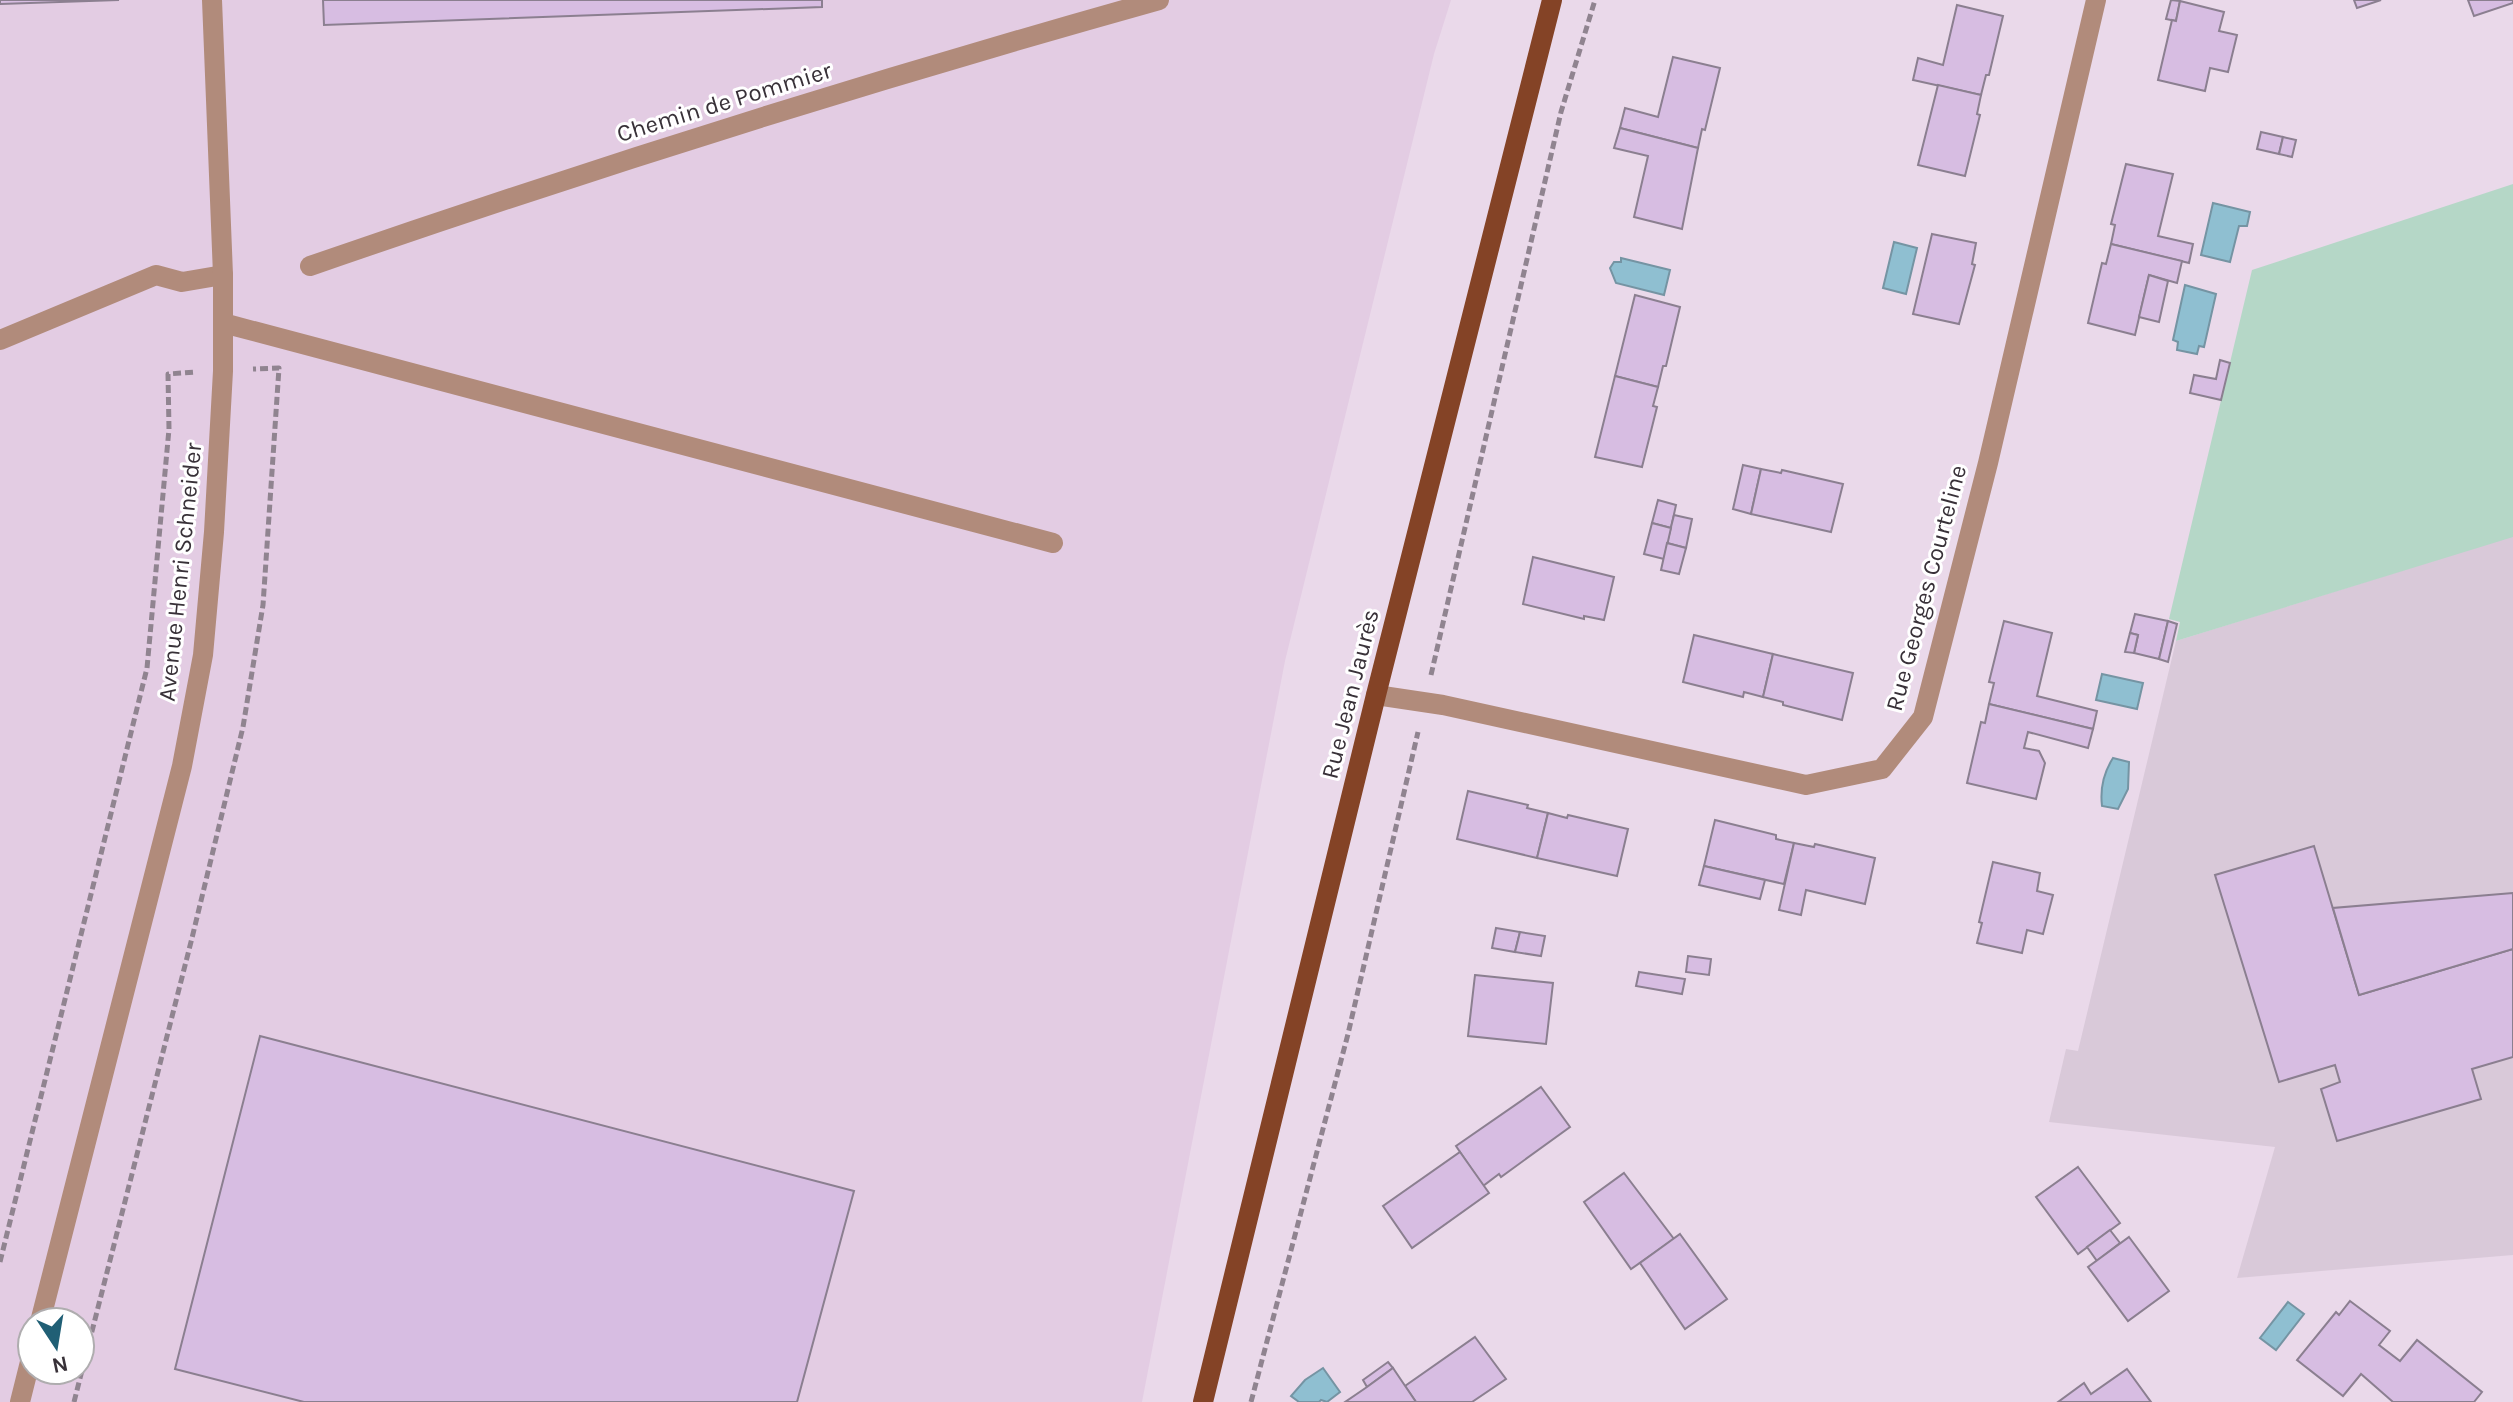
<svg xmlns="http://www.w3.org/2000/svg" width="2513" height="1402" viewBox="0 0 2513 1402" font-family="Karla,sans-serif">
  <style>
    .built { fill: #e3cce3; fill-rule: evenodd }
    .education { fill: #d9c9d9 }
    .green { fill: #b5d7c7 }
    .water { fill: #8fbfd1; stroke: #7594a3; stroke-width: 2 }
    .building { fill: #d7bde2; stroke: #8b7f90; stroke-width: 2 }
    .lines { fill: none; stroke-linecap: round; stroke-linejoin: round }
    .path { stroke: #908490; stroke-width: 5; stroke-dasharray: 8 4; stroke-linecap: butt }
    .minor { stroke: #b18b7b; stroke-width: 20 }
    .major { stroke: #844326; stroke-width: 20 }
    .labels { text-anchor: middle; stroke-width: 6; stroke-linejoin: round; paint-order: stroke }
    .street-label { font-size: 24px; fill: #383138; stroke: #fff }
  </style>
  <rect width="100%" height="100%" fill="#ead9ea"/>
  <path class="built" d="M 0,0 L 1451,0 L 1434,54 L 1285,661 L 1142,1402 L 0,1402 ZM 32,1322 L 80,1322 L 80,1370 L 32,1370 Z"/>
  <polygon class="education" points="2513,536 2513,1255 2237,1278 2275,1147 2049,1122 2066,1049 2078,1051 2176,641"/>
  <polygon class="green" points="2513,184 2513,537 2176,641 2180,622 2169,619 2252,270"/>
  <g class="water">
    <polygon points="2213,203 2250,212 2247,226 2239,226 2230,262 2201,255"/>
    <polygon points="1894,242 1917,248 1906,294 1883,288"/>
    <polygon points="1621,258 1670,270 1664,295 1616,283 1610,268 1614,262 1621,262"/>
    <polygon points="2185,285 2216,294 2204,347 2199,346 2197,354 2177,350 2178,342 2173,340"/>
    <polygon points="2102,674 2143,683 2137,709 2096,700"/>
    <path d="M 2113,758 L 2129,762 L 2128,789 L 2118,809 L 2102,806 C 2100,789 2104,772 2113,758 Z"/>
    <polygon points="2288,1302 2304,1314 2276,1350 2260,1338"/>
    <polygon points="1323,1368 1340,1392 1327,1402 1321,1400 1319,1402 1299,1402 1291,1396 1305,1380"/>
  </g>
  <g class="building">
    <polygon points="0,0 119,0 0,4"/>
    <polygon points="323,0 822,0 822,7 324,25"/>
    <polygon points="2171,0 2180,1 2176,21 2166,19"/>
    <polygon points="2354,0 2381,0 2357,8"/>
    <polygon points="2468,0 2513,0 2513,3 2474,16"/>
    <polygon points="2180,1 2224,12 2219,31 2237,35 2228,72 2210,68 2205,91 2158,80 2172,20 2176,21"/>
    <polygon points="1957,5 2003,16 1989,75 1986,75 1981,95 1913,80 1918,58 1943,65"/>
    <polygon points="1673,57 1720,68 1705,130 1702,129 1698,148 1620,128 1625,108 1658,117"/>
    <polygon points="1938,85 1981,95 1977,114 1980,115 1965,176 1918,165"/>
    <polygon points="1620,128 1698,148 1682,229 1634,217 1648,156 1614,148"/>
    <polygon points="2261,132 2283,137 2279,154 2257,149"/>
    <polygon points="2283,137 2296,140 2292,157 2279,154"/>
    <polygon points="2126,164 2173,174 2158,236 2193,244 2189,263 2111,244 2115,225 2111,224"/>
    <polygon points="1932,234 1976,243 1972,264 1975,265 1959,324 1913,314"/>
    <polygon points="2111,244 2182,261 2177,283 2149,275 2135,335 2088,323 2102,263 2106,264"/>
    <polygon points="2149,275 2168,281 2159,322 2139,317"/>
    <polygon points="1635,295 1680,307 1666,366 1663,366 1658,387 1615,376"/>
    <polygon points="2220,360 2230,363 2221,400 2190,393 2194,375 2216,379"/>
    <polygon points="1615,376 1658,387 1653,406 1657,407 1642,467 1595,457"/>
    <polygon points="1743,465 1761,469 1751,514 1733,509"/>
    <polygon points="1761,469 1781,473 1782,470 1843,484 1831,532 1751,514"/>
    <polygon points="1658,500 1676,505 1671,528 1652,523"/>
    <polygon points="1674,515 1692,519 1686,548 1667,543"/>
    <polygon points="1652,523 1671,528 1664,559 1644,554"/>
    <polygon points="1667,543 1686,548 1679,574 1661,570"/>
    <polygon points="1533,557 1614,577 1604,620 1584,616 1584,619 1523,604"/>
    <polygon points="2135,614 2168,621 2159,659 2134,653 2138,635 2130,633"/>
    <polygon points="2004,621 2052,633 2037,696 2097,711 2093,729 1989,704 1994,683 1989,682"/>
    <polygon points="2168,621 2177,624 2168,662 2159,659"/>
    <polygon points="2130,633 2138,635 2134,653 2125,652"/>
    <polygon points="1694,635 1773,654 1763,697 1744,692 1743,697 1683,682"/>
    <polygon points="1773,654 1853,673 1842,720 1783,705 1783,702 1763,697"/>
    <polygon points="1989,704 2093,729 2088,748 2028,732 2024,748 2039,751 2045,763 2036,799 1967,783 1981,722 1985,723"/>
    <polygon points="1468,791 1528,805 1527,808 1548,813 1537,858 1457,839"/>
    <polygon points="1548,813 1567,818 1568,815 1628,829 1617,876 1537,858"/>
    <polygon points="1715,820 1776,835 1776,839 1794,843 1784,884 1704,866"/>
    <polygon points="1794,843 1814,847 1815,844 1875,858 1865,904 1806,890 1801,915 1779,910"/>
    <polygon points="2314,846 2359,995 2513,949 2513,1057 2472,1069 2481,1099 2337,1141 2321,1089 2340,1082 2335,1065 2279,1082 2215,875"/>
    <polygon points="1993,862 2040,873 2037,891 2053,895 2043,934 2027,930 2022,953 1977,943 1982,923 1979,922"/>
    <polygon points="1704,866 1765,880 1760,899 1699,885"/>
    <polygon points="2513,893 2513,949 2359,995 2333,908"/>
    <polygon points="1496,928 1520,932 1515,952 1492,948"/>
    <polygon points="1520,932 1545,936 1541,956 1515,952"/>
    <polygon points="1688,956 1711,959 1709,975 1686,972"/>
    <polygon points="1639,972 1685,979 1682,994 1636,986"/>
    <polygon points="1475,975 1553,983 1546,1044 1468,1036"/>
    <polygon points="260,1036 854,1191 797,1402 304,1402 175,1369"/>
    <polygon points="1541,1087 1570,1127 1501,1177 1499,1174 1483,1186 1456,1146"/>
    <polygon points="1460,1152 1489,1193 1412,1248 1383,1206"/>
    <polygon points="2078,1167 2120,1223 2078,1254 2036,1197"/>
    <polygon points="1624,1173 1674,1239 1631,1269 1584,1202"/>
    <polygon points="2110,1230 2120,1243 2097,1261 2087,1247"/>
    <polygon points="1680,1234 1727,1299 1685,1329 1640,1263"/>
    <polygon points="2129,1237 2169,1291 2128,1321 2088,1267"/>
    <polygon points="2350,1301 2390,1331 2379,1345 2400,1361 2417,1340 2482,1392 2474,1402 2393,1402 2361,1374 2343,1396 2297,1360 2336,1312 2339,1315"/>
    <polygon points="1475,1337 1506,1379 1472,1402 1416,1402 1405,1386"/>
    <polygon points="1388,1362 1393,1368 1367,1387 1363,1380"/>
    <polygon points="1393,1368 1416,1402 1345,1402 1367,1387"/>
    <polygon points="2127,1369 2151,1402 2058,1402 2084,1383 2091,1394"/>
  </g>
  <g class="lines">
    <g class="path">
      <polyline points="1431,675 1561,112 1595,0"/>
      <polyline points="0,1262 147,668 169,429 168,374 195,372"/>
      <polyline points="74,1402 192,938 243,727 263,605 279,368 253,369"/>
      <polyline points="1251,1402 1348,1034 1418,732"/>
    </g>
    <g class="minor">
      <path d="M 310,266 C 590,169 873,80 1159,0"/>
      <polyline points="223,323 1053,543"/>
      <polyline points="0,340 156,275 182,282 223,275"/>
      <polyline points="1376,695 1443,705 1806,785 1882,769 1923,717 1988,463 2096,0"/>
      <polyline points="40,1322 182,766 203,655 214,532 223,371 223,275 212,0"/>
      <polyline points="20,1402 32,1354"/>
    </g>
    <polyline class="major" points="1203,1402 1376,695 1552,0"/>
  </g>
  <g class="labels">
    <g class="street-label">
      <text transform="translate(724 102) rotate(-17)" y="8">Chemin de Pommier</text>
      <text transform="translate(180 572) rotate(-84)" y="8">Avenue Henri Schneider</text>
      <text transform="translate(1926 588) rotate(-75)" y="8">Rue Georges Courteline</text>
      <text transform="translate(1350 694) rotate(-76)" y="8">Rue Jean Jaurès</text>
    </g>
  </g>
  <g transform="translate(56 1346) rotate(168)"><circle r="38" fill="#ffffff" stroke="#afadaf" stroke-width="2"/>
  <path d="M0-6L14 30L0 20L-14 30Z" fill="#205f75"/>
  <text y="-12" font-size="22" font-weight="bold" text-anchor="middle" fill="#383138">N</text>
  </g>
</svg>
